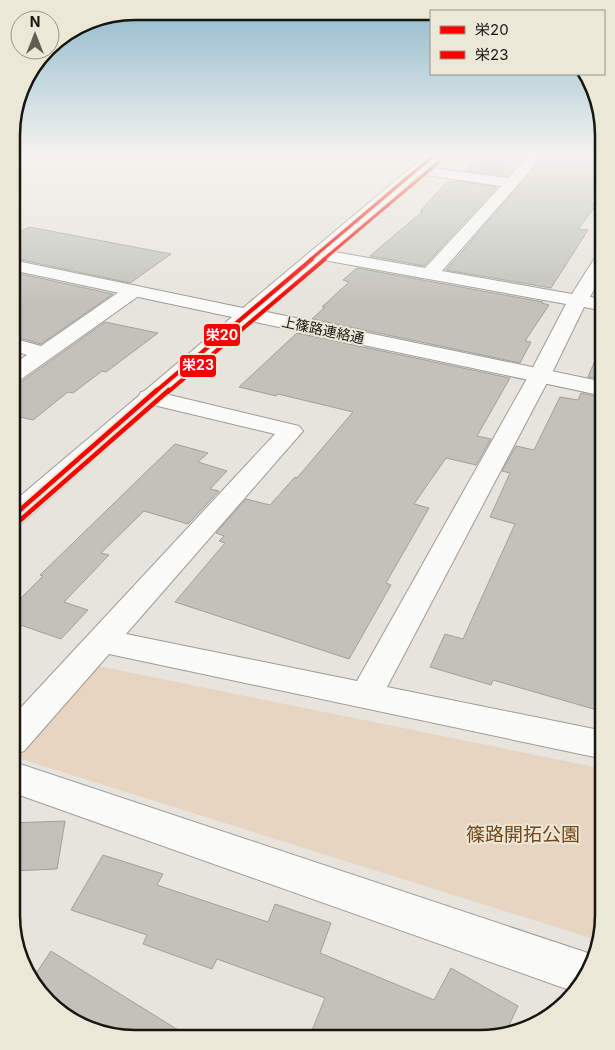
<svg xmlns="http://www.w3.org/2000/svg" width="615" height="1050" viewBox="0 0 615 1050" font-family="Inter,'Noto Sans JP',sans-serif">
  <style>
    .green { fill: #e7d4c1 }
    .building { fill: #c2c2bb; stroke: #a1a09a }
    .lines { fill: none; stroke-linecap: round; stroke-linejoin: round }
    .street-casing { stroke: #9d9c96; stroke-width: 2 }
    .secondary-casing { stroke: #9d9c96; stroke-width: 2 }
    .street { fill: #fbfbfa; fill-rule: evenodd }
    .secondary { fill: #fbfbfa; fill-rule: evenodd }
    .bus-1-far2-casing { stroke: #ebe8d7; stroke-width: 5 }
    .bus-1-far1-casing { stroke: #ebe8d7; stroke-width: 6 }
    .bus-1-casing { stroke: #ebe8d7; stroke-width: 8 }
    .bus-2-far2-casing { stroke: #ebe8d7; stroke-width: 5 }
    .bus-2-far1-casing { stroke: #ebe8d7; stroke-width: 6 }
    .bus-2-casing { stroke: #ebe8d7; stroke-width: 8 }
    .bus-1-far2 { stroke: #f00; stroke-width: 3 }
    .bus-1-far1 { stroke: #f00; stroke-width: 4 }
    .bus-1 { stroke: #f00; stroke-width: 4.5 }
    .bus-2-far2 { stroke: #f00; stroke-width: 3 }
    .bus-2-far1 { stroke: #f00; stroke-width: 4 }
    .bus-2 { stroke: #f00; stroke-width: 4.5 }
    .labels { text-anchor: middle; stroke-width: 4; stroke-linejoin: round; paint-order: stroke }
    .far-street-label { font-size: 14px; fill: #171610; stroke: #ebe8d7 }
    .near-park-label { font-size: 19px; fill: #754417; stroke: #ebe8d7 }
    .rim { fill: none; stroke: #171610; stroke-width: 2.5 }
    .line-badge { stroke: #ebe8d7; stroke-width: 2 }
    .badge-label { font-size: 14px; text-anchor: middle; font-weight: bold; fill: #fff }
  </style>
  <rect width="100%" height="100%" fill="#e6e4dc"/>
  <polygon class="green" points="98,666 604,769 603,923 597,940 18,758"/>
  <g class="building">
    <polygon points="480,156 525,156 507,176 466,171"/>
    <polygon points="545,156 587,156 604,159 604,184 590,202 597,204 578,229 588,230 551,288 446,270"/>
    <polygon points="456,181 497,187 424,266 370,256 423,211 420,211 447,182"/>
    <polygon points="29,227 171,254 130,283 12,258 12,236"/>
    <polygon points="357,268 543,302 542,303 549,305 525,341 531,342 520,363 312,319 325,307 322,307 349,282 343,280"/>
    <polygon points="12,272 113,294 41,344 12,336"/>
    <polygon points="105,322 158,333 106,372 102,371 73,393 68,392 33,420 12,415 12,384 21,382"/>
    <polygon points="297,333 510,378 477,436 491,439 476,465 446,458 414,504 429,508 386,583 391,585 349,659 175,602 225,543 219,541 224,536 216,533 246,499 270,505 295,477 297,478 353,412 278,394 276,396 239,387"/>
    <polygon points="603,341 604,341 604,380 588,377"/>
    <polygon points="581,393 604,398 604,712 493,680 491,685 430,667 445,634 463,639 515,524 490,517 510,473 502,471 516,446 534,450 560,397 578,400"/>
    <polygon points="175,444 208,453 198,462 227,471 210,489 219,491 188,524 144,511 101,553 109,555 64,602 88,610 61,639 12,622 12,607 43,576 40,575"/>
    <polygon points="65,821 57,869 11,871 11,823"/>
    <polygon points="103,855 163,874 157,885 268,922 275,904 331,923 320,953 434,1000 451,968 518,1006 505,1034 480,1039 309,1038 325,998 217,959 212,969 143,944 147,935 71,910"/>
    <polygon points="51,951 191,1038 119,1038 59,1013 33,978"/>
  </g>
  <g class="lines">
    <g class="street-casing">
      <g id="street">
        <polygon points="528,156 543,156 442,271 572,294 598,253 604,252 604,272 590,297 604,299 604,311 584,307 551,375 387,687 604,731 604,759 109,654 24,751 11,755 12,717 275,434 141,402 138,397 141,392 149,390 299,426 303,431 126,634 357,681 529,375 566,304 318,259 312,258 309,254 312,250 318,249 425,268 501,186 418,174 413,173 411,170 413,167 418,166 508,178"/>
        <polygon points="133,285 140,287 142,291 140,295 20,380 12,382 12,365 27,355 12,350 12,338 41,346 126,287"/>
        <polygon points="11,761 585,952 592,955 578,990 575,992 11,792"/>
      </g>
    </g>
    <g class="secondary-casing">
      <polygon id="secondary" points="425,156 441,156 262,311 604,382 604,396 251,321 22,523 12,525 12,503 232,317 12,270 12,260 243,308"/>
    </g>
    <use href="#street" class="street"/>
    <use href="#secondary" class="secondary"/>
    <g class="bus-1-far2-casing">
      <polyline id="bus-1-far2" points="310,260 433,156"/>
    </g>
    <g class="bus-1-far1-casing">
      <polyline id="bus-1-far1" points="155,392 312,259"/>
    </g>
    <g class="bus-1-casing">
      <polyline id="bus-1" points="12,517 157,390"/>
    </g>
    <g class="bus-2-far2-casing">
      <polyline id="bus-2-far2" points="323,260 439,162"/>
    </g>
    <g class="bus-2-far1-casing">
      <polyline id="bus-2-far1" points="168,392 325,259"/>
    </g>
    <g class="bus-2-casing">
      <polyline id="bus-2" points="17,523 169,390"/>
    </g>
    <use href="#bus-1-far2" class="bus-1-far2"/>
    <use href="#bus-1-far1" class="bus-1-far1"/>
    <use href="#bus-1" class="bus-1"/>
    <use href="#bus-2-far2" class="bus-2-far2"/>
    <use href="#bus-2-far1" class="bus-2-far1"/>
    <use href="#bus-2" class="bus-2"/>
  </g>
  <linearGradient id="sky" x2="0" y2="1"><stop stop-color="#90b9cd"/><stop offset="0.51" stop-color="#f4f3ef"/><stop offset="1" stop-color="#f4f3ef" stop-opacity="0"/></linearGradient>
  <rect width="615" height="303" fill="url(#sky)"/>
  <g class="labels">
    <g class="far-street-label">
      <text transform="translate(323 330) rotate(12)" y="5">上篠路連絡通</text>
    </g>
    <g class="near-park-label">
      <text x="523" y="841">篠路開拓公園</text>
    </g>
  </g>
  <path d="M0 0H615V1050H0ZM135 20H480A115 115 0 0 1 595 135V915A115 115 0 0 1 480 1030H135A115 115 0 0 1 20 915V135A115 115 0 0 1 135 20Z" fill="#ebe8d7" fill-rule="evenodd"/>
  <path class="rim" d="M135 20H480A115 115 0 0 1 595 135V915A115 115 0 0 1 480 1030H135A115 115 0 0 1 20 915V135A115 115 0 0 1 135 20Z"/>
  <g class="line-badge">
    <rect x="203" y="323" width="38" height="24" rx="5" fill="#f00"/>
    <rect x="179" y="354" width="38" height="24" rx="5" fill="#f00"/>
  </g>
  <g class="badge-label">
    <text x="222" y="340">栄20</text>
    <text x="198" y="370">栄23</text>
  </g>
  <rect x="430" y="10" width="175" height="65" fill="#ebe8d7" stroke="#969487"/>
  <rect x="440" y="26" width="25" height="8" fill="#ff0000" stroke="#969487"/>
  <text x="475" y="35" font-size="15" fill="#171610">栄20</text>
  <rect x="440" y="51" width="25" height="8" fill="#ff0000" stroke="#969487"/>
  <text x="475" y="60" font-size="15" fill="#171610">栄23</text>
  <g transform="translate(35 35)"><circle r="24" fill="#ebe8d7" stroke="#969487"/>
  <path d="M0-4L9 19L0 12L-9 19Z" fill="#5f5e57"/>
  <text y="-8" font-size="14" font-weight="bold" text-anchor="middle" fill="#171610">N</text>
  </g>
</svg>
